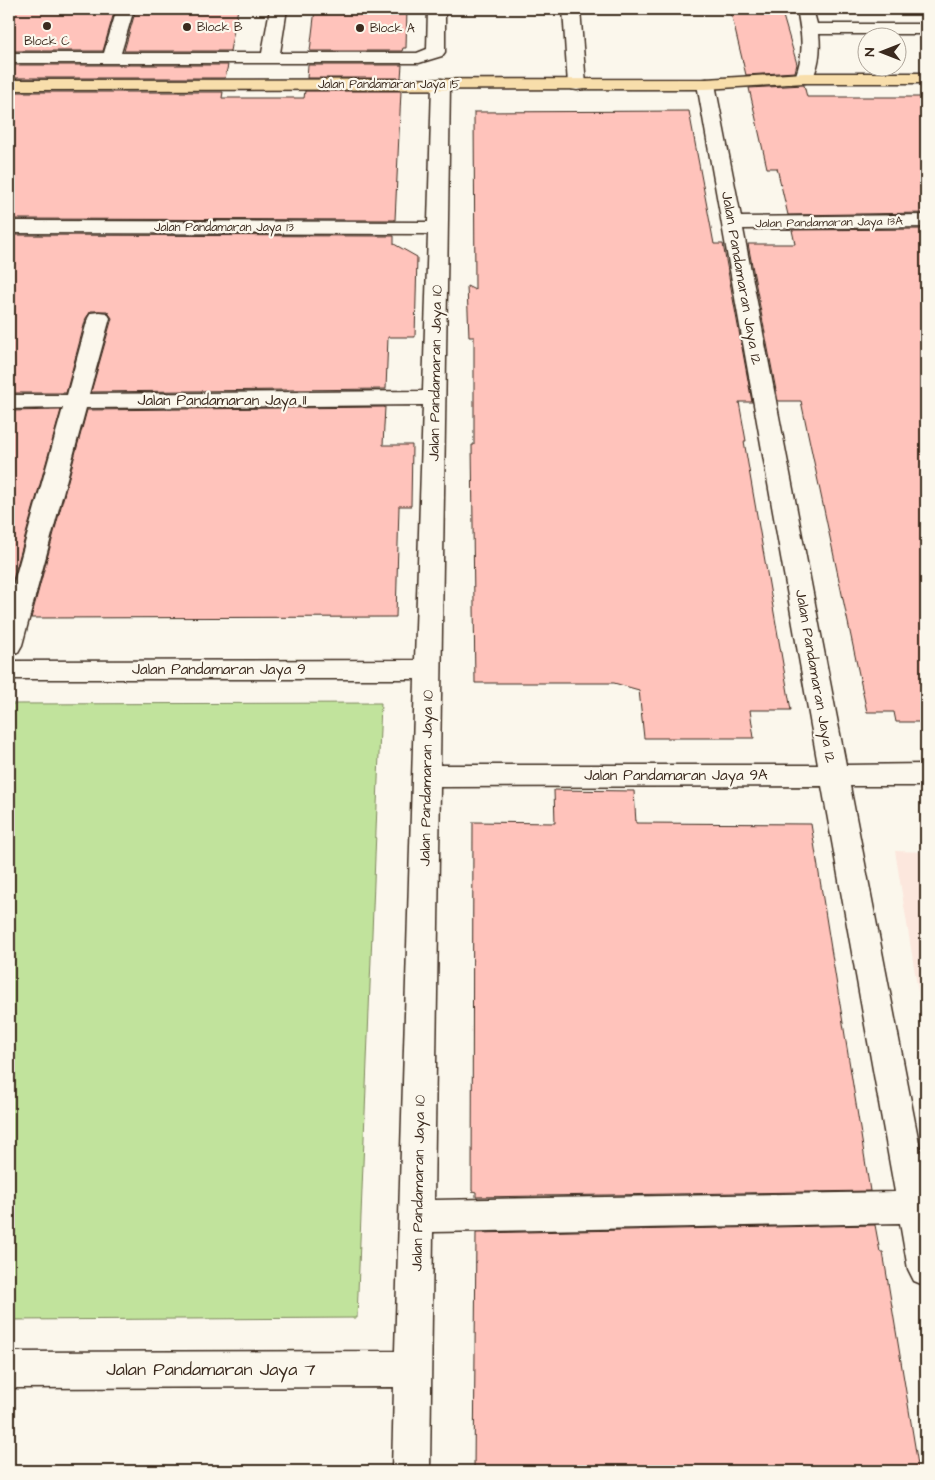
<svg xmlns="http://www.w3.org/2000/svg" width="935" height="1480" viewBox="0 0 935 1480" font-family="'Architects Daughter',sans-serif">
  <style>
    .built { fill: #fce7dd }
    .green { fill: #c1e39c; stroke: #7e865d }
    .building { fill: #ffc3bb; stroke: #3b2a1e }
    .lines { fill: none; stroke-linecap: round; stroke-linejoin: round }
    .minor-casing { stroke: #3b2a1e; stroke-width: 3 }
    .major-casing { stroke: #3b2a1e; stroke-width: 3 }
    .minor { fill: #fbf7ec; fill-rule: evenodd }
    .major { fill: #f8deab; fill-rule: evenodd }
    .poi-dot { fill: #3b2a1e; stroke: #fbf7ec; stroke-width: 2 }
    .labels { text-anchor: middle; stroke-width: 4.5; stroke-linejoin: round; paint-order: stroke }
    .far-poi-label { font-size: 12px; fill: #3b2a1e; stroke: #fbf7ec; text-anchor: start }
    .far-street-label { font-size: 12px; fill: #3b2a1e; stroke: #fbf7ec }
    .street-label { font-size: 15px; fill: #3b2a1e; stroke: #fbf7ec }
    .near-street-label { font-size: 18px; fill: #3b2a1e; stroke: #fbf7ec }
  </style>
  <rect width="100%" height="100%" fill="#fbf7ec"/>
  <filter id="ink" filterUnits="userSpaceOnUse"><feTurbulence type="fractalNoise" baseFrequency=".02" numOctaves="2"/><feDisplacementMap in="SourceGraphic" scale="10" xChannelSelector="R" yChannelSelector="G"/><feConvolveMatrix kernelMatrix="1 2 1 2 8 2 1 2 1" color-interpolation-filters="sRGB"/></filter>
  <g filter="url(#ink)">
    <polygon class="built" points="895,851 926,852 926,1040"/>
    <polygon class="green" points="381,703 357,1318 9,1320 9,704"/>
    <g class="building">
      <polygon points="9,9 115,9 103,51 9,51"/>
      <polygon points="136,9 238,9 230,51 124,51"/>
      <polygon points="315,9 407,9 406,48 403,48 402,51 310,51"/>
      <polygon points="730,9 781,9 797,64 795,72 746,75"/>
      <polygon points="9,65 228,65 225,78 9,78"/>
      <polygon points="308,65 402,65 401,78 307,78"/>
      <polygon points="804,85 807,97 926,97 926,213 788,215 777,168 767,168 749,88"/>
      <polygon points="305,91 401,91 395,220 9,219 9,92 223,92 222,98 304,98"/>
      <polygon points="689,111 714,244 723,244 752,402 739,402 746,441 744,441 791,710 750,710 754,738 644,738 639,690 614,683 475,683 472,445 474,445 474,337 469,337 467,286 475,290 474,112"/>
      <polygon points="926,229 926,722 896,722 894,712 867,712 801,401 778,401 748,244 795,244 792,230"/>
      <polygon points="9,235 394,236 394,244 417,257 415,337 388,337 386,389 91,392 112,318 107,311 91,311 86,318 66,393 9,393"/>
      <polygon points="385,407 383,445 412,445 411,506 399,506 396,617 31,618 87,410"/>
      <polygon points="61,410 9,594 9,411"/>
      <polygon points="554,790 634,791 636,823 811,824 870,1191 476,1197 476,1192 472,1191 473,822 555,823"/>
      <polygon points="875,1225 880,1252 883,1252 919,1471 474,1471 476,1233"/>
    </g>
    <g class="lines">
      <g class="minor-casing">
        <g id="minor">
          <polygon points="117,9 134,9 121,53 262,53 270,9 287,9 280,53 417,53 427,49 428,9 445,9 445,52 442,56 419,63 9,63 9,53 104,53"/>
          <polygon points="563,9 580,9 586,85 583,89 577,90 571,89 568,85"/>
          <path d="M 797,9 L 813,9 L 817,24 L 926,24 L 926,34 L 819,34 C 821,50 819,69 810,82 L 804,83 L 798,82 L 795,78 C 805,51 802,36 797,9 Z"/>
          <path d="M 441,79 L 447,80 L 450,84 L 440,765 L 818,765 L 697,84 L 700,80 L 706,79 L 712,80 L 715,84 L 741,217 L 926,215 L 926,227 L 743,229 L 846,765 L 926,764 L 926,786 L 850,786 L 926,1179 L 926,1286 L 914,1281 L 908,1269 L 900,1223 L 433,1232 L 430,1471 L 392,1471 L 394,1387 L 9,1388 L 9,1352 L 395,1351 L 415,679 L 9,679 L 9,661 L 415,660 L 423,405 L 86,408 L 22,645 L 18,652 L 9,654 L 9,600 L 63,408 L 9,409 L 9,395 L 67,395 L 88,318 L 91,313 L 99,312 L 107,313 L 110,318 L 89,394 L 423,391 L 428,234 L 9,233 L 9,221 L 428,222 L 432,84 L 435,80 ZM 822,786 L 895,1192 L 434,1200 L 440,787 Z"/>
        </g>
      </g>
      <g class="major-casing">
        <polygon id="major" points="804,73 926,73 926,83 804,83 706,89 9,90 9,80 706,79"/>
      </g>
      <use href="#minor" class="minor"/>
      <use href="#major" class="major"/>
    </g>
  </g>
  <g class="poi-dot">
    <circle cx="47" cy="26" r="5"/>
    <circle cx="187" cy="27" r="5"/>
    <circle cx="360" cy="28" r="5"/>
  </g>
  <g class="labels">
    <g class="far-poi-label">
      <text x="197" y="31">Block B</text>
      <text x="370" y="32">Block A</text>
      <text x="47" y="45" text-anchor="middle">Block C</text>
    </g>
    <g class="far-street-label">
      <text x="389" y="88">Jalan Pandamaran Jaya 15</text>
      <text transform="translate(829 222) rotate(-1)" y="4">Jalan Pandamaran Jaya 13A</text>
      <text x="224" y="231">Jalan Pandamaran Jaya 13</text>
    </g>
    <g class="street-label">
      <text transform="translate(742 278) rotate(80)" y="5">Jalan Pandamaran Jaya 12</text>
      <text transform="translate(435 373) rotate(-89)" y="5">Jalan Pandamaran Jaya 10</text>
      <text x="222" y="405">Jalan Pandamaran Jaya 11</text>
      <text x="219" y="674">Jalan Pandamaran Jaya 9</text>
      <text transform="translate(816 676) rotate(80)" y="5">Jalan Pandamaran Jaya 12</text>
      <text x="676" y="780">Jalan Pandamaran Jaya 9A</text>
      <text transform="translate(426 778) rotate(-89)" y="5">Jalan Pandamaran Jaya 10</text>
      <text transform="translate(418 1183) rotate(-89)" y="5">Jalan Pandamaran Jaya 10</text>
    </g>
    <g class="near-street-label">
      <text x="211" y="1375">Jalan Pandamaran Jaya 7</text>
    </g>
  </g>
  <rect width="935" height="1480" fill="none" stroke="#fbf7ec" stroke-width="30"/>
  <rect x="15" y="15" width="905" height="1450" fill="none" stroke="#3b2a1e" stroke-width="2" filter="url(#ink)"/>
  <g transform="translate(882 52) rotate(270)"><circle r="24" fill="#fbf7ec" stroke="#aea59a"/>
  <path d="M0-4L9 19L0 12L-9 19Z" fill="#3b2a1e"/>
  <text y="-8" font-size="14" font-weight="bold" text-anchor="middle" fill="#3b2a1e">N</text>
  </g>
</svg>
